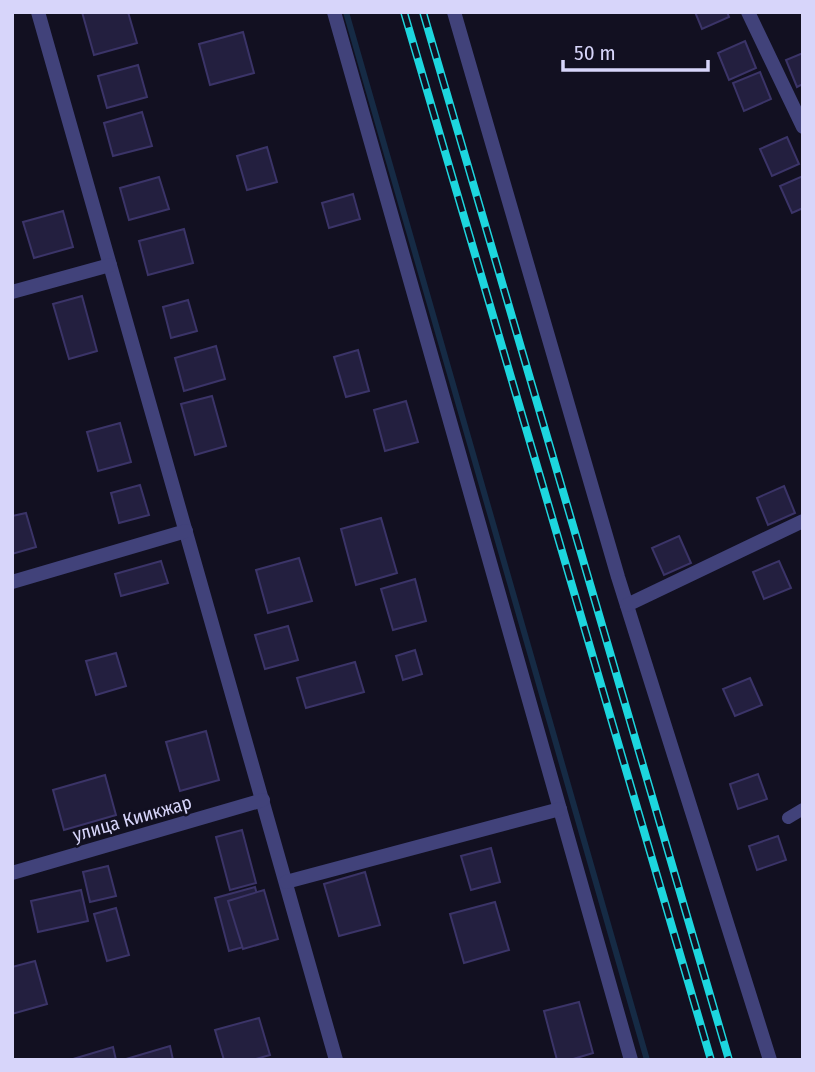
<svg xmlns="http://www.w3.org/2000/svg" width="815" height="1072" viewBox="0 0 815 1072" font-family="'Fira Sans Condensed',sans-serif">
  <style>
    .lines { fill: none; stroke-linecap: round; stroke-linejoin: round }
    .stream { stroke: #162b45; stroke-width: 6 }
    .building { fill: #231f3f; stroke: #3b3468; stroke-width: 2 }
    .service { stroke: #41427a; stroke-width: 12 }
    .minor { stroke: #41427a; stroke-width: 14 }
    .rail-casing { stroke: #1dd6de; stroke-width: 8 }
    .rail { stroke: #121021; stroke-width: 5; stroke-dasharray: 16; stroke-linecap: butt }
    .labels { text-anchor: middle; stroke-width: 5; stroke-linejoin: round; paint-order: stroke }
    .street-label { font-size: 19px; fill: #d7d5fa; stroke: #121021 }
  </style>
  <rect width="100%" height="100%" fill="#121021"/>
  <g class="lines">
    <polyline class="stream" points="346,12 647,1060"/>
  </g>
  <g class="building">
    <polygon points="82,12 128,12 137,43 94,55"/>
    <polygon points="695,12 727,12 729,17 702,29"/>
    <polygon points="243,32 254,73 210,85 199,44"/>
    <polygon points="745,41 756,68 729,80 718,53"/>
    <polygon points="803,53 803,84 797,87 786,60"/>
    <polygon points="138,65 147,97 107,108 98,76"/>
    <polygon points="760,72 771,99 744,111 733,83"/>
    <polygon points="142,112 152,146 113,156 104,123"/>
    <polygon points="787,137 799,164 772,176 760,149"/>
    <polygon points="267,147 277,182 247,190 237,156"/>
    <polygon points="803,176 803,208 792,213 780,186"/>
    <polygon points="159,177 169,209 129,220 120,188"/>
    <polygon points="353,194 360,219 329,228 322,203"/>
    <polygon points="63,211 73,247 34,258 23,222"/>
    <polygon points="184,229 193,263 148,275 139,241"/>
    <polygon points="82,296 97,351 69,359 53,304"/>
    <polygon points="188,300 197,331 171,338 163,307"/>
    <polygon points="216,346 225,379 184,391 175,358"/>
    <polygon points="358,350 369,391 346,397 334,357"/>
    <polygon points="212,396 226,446 195,455 181,404"/>
    <polygon points="406,401 418,442 385,451 374,410"/>
    <polygon points="120,423 131,462 98,471 87,432"/>
    <polygon points="140,485 149,515 119,523 111,493"/>
    <polygon points="784,486 795,513 768,525 757,498"/>
    <polygon points="26,513 36,547 12,554 12,516"/>
    <polygon points="381,518 397,573 356,585 341,529"/>
    <polygon points="679,536 691,563 664,575 652,548"/>
    <polygon points="299,558 312,601 268,613 256,570"/>
    <polygon points="161,561 168,583 121,596 115,574"/>
    <polygon points="779,561 791,588 764,599 753,572"/>
    <polygon points="415,579 426,621 393,630 381,589"/>
    <polygon points="288,626 298,660 265,669 255,635"/>
    <polygon points="415,650 422,674 403,680 396,656"/>
    <polygon points="116,653 126,686 96,695 86,661"/>
    <polygon points="355,662 364,692 306,708 297,678"/>
    <polygon points="750,678 762,705 735,716 723,689"/>
    <polygon points="206,731 219,780 180,791 166,742"/>
    <polygon points="758,774 767,799 738,809 730,784"/>
    <polygon points="105,775 116,815 64,830 53,790"/>
    <polygon points="242,830 256,883 230,890 216,837"/>
    <polygon points="778,836 786,860 757,870 749,846"/>
    <polygon points="491,848 500,882 471,890 461,856"/>
    <polygon points="108,866 116,896 90,902 83,872"/>
    <polygon points="365,872 380,925 339,936 324,884"/>
    <polygon points="255,887 269,940 229,951 215,898"/>
    <polygon points="81,890 88,921 38,932 31,901"/>
    <polygon points="264,890 278,939 243,949 228,901"/>
    <polygon points="495,902 509,950 464,963 450,914"/>
    <polygon points="116,908 129,955 107,961 94,914"/>
    <polygon points="35,961 47,1004 12,1014 12,967"/>
    <polygon points="579,1002 593,1053 570,1060 557,1060 544,1011"/>
    <polygon points="259,1018 270,1055 252,1060 224,1060 215,1030"/>
    <polygon points="170,1046 173,1060 126,1060 126,1059"/>
    <polygon points="113,1047 116,1060 73,1060 73,1059"/>
  </g>
  <g class="lines">
    <polyline class="service" points="788,818 803,809"/>
    <g class="minor">
      <polyline points="38,12 336,1060"/>
      <polyline points="334,12 631,1060"/>
      <polyline points="454,12 618,577 770,1060"/>
      <polyline points="748,12 803,127"/>
      <polyline points="12,292 110,265"/>
      <polyline points="12,582 186,531"/>
      <polyline points="627,605 803,521"/>
      <polyline points="12,873 263,800"/>
      <polyline points="286,882 560,809"/>
    </g>
    <g class="rail-casing">
      <g id="rail">
        <polyline points="404,12 711,1060"/>
        <polyline points="423,12 729,1060"/>
      </g>
    </g>
    <use href="#rail" class="rail"/>
  </g>
  <g class="labels">
    <g class="street-label">
      <text transform="translate(132 818) rotate(-16)" y="7">улица Киикжар</text>
    </g>
  </g>
  <rect width="815" height="1072" fill="none" stroke="#d7d5fa" stroke-width="28"/>
  <path d="M563 60v10h145v-10" fill="none" stroke="#d7d5fa" stroke-width="3.5"/>
  <text x="574" y="60" font-size="21" fill="#d7d5fa" stroke="#121021" stroke-width="5" paint-order="stroke">50 m</text>
</svg>
